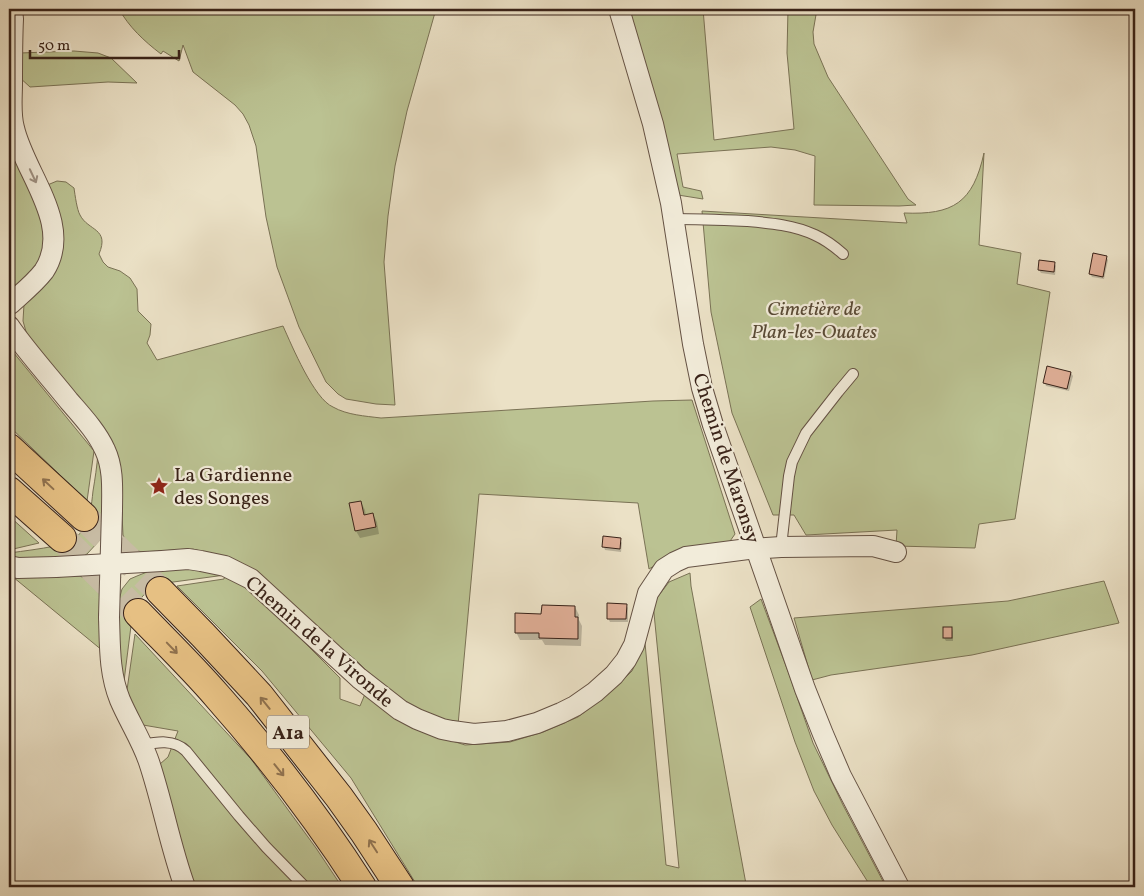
<svg xmlns="http://www.w3.org/2000/svg" width="1144" height="896" viewBox="0 0 1144 896" font-family="Vollkorn,serif">
  <style>
    .green { fill: #bbc292; stroke: #7a7255 }
    .shadow { fill: #0003 }
    .building { fill: #dfae96; stroke: #382218 }
    .lines { fill: none; stroke-linecap: round; stroke-linejoin: round }
    .highway-tunnel { stroke: #c7bba3; stroke-width: 28; stroke-dasharray: 28 14; stroke-linecap: butt }
    .lane-casing { stroke: #655244; stroke-width: 12 }
    .street-casing { stroke: #655244; stroke-width: 22 }
    .highway-casing { stroke: #382218; stroke-width: 30 }
    .lane { stroke: #f2ecda; stroke-width: 10 }
    .street { stroke: #f2ecda; stroke-width: 20 }
    .highway { stroke: #e6c083; stroke-width: 28 }
    .street-bridge-casing { stroke: #655244; stroke-width: 22; stroke-linecap: butt }
    .street-bridge { stroke: #f2ecda; stroke-width: 20 }
    .oneway { stroke: #9e9183 }
    .oneway2 { stroke: #8f714e }
    .labels { text-anchor: middle; stroke-width: 4.5; stroke-linejoin: round; paint-order: stroke }
    .shield { fill: #f2ecda; stroke: #705f52; stroke-width: 1 }
    .shield-label { font-size: 19px; font-weight: bold; fill: #382218 }
    .park-label { font-size: 20px; font-style: italic; fill: #594a36; stroke: #f2ecda }
    .street-label { font-size: 20px; fill: #382218; stroke: #f2ecda }
    .poi-label { font-size: 20px; fill: #382218; stroke: #f2ecda; text-anchor: start }
  </style>
  <rect width="100%" height="100%" fill="#ebe1c6"/>
  <filter id="stains"><feTurbulence type="fractalNoise" baseFrequency=".004" numOctaves="4"/><feColorMatrix values="0 0 0 0 .2 0 0 0 0 .09 0 0 0 0 .02 0 0 0 .5 -.17"/></filter>
  <radialGradient id="worn" r=".72"><stop offset=".6" stop-color="#630" stop-opacity="0"/><stop offset="1" stop-color="#630" stop-opacity=".3"/></radialGradient>
  <g class="green">
    <path d="M 119,9 L 436,9 L 407,111 L 395,166 L 388,216 L 384,262 L 395,405 L 376,404 L 346,399 L 338,394 L 326,382 L 299,327 L 277,267 L 266,217 L 256,146 L 249,125 L 243,114 L 235,105 L 193,72 L 183,45 L 179,61 L 163,51 L 161,54 C 144,41 129,27 119,9 Z"/>
    <polygon points="626,9 703,9 714,140 794,129 787,53 788,9 817,9 813,32 814,44 828,77 908,199 916,205 899,206 814,205 815,156 795,150 771,147 677,154 683,187 701,191 703,199 678,195"/>
    <polygon points="74,51 98,53 111,58 137,83 108,82 30,87 18,76 20,53"/>
    <polygon points="9,141 34,201 43,218 44,246 36,269 18,286 9,290"/>
    <path d="M 984,153 L 979,245 L 1021,253 L 1017,284 L 1050,292 L 1015,519 L 979,524 L 975,548 L 896,546 L 897,530 L 806,535 L 794,515 L 773,515 L 732,413 L 711,312 L 702,211 L 907,223 L 904,213 C 953,215 973,203 984,153 Z"/>
    <path d="M 57,181 L 66,182 L 74,188 C 75,195 77,210 80,215 C 88,231 110,228 99,254 L 103,262 L 108,267 L 120,271 L 130,278 L 137,289 L 138,311 L 151,324 L 150,335 L 147,343 L 157,360 L 283,326 C 292,346 314,399 333,407 C 347,415 365,416 381,418 L 653,401 L 692,400 L 735,534 L 728,544 L 669,557 L 649,569 L 638,503 L 479,494 L 458,725 L 431,718 L 394,698 L 358,662 L 287,603 L 227,558 L 193,549 L 141,552 L 129,547 L 123,535 L 120,473 L 111,439 L 27,335 L 23,321 L 24,304 L 56,268 L 45,186 Z"/>
    <polygon points="9,347 94,451 87,501 9,426"/>
    <path d="M 98,453 L 103,464 L 106,527 L 99,541 L 87,554 L 74,560 L 9,560 L 9,553 C 24,551 40,549 55,546 C 87,539 90,520 93,491 C 95,479 97,466 98,453 Z"/>
    <polygon points="9,516 39,543 9,550"/>
    <polygon points="171,568 219,570 250,588 340,678 340,699 360,706 365,694 412,728 465,745 510,742 543,732 578,717 614,689 632,671 645,643 666,865 679,868 653,603 669,582 690,573 691,586 746,884 758,887 418,887 351,778 262,671 177,586 224,579 225,575 166,583 149,589 142,597 136,604 132,618 123,689 119,674 118,604 122,589 130,579 137,576 152,570"/>
    <path d="M 80,576 C 101,586 102,597 102,618 C 102,629 102,640 103,651 L 13,577 Z"/>
    <polygon points="1104,581 1119,623 972,655 831,675 812,680 794,618 1008,601"/>
    <polygon points="761,599 789,674 813,743 843,805 886,887 871,887 832,825 814,791 795,742 750,607"/>
    <polygon points="135,634 251,759 316,848 342,887 193,887 171,811 160,764 168,757 178,731 143,725 129,702 127,690"/>
  </g>
  <g class="shadow">
    <polygon points="1106,257 1108,260 1104,279 1092,277 1090,274"/>
    <polygon points="1054,263 1056,266 1055,275 1041,273 1039,270"/>
    <polygon points="1071,373 1073,376 1069,391 1046,386 1045,383"/>
    <polygon points="361,502 365,510 366,516 373,514 377,522 379,534 360,538 356,531"/>
    <polygon points="620,540 622,543 621,552 605,550 604,547"/>
    <polygon points="626,605 628,608 628,622 610,622 608,618"/>
    <polygon points="575,607 579,615 579,620 582,626 581,646 545,645 542,640 520,640 516,632 542,616"/>
    <polygon points="952,628 953,632 953,641 946,641 944,638"/>
  </g>
  <g class="building">
    <polygon points="1093,253 1107,256 1103,277 1089,274"/>
    <polygon points="1039,260 1055,262 1054,272 1038,270"/>
    <polygon points="1047,366 1071,372 1067,389 1043,383"/>
    <polygon points="361,501 364,515 373,513 376,527 355,531 349,503"/>
    <polygon points="603,536 621,538 620,549 602,547"/>
    <polygon points="607,603 627,604 626,619 607,619"/>
    <polygon points="542,605 575,606 575,617 578,617 578,639 539,638 539,633 515,633 515,613 541,614"/>
    <rect x="943" y="627" width="9" height="11"/>
  </g>
  <g class="lines">
    <g class="highway-tunnel">
      <polyline points="84,517 160,591"/>
      <polyline points="62,538 138,613"/>
    </g>
    <g class="lane-casing">
      <g id="lane">
        <path d="M 674,219 C 699,219 723,220 747,221 C 770,223 794,225 815,235 C 826,240 834,246 843,254"/>
        <polyline points="781,547 789,476 792,462 806,433 838,392 853,374"/>
        <path d="M 142,745 C 157,742 174,739 186,751 L 239,816 L 266,847 L 305,887"/>
      </g>
    </g>
    <g class="street-casing">
      <g id="street">
        <polyline points="619,9 653,124 671,203 693,344 702,388 713,425 805,689 823,734 841,776 899,887"/>
        <path d="M 9,305 C 21,294 34,284 44,271 C 74,225 24,173 14,128 C 10,114 12,98 12,83 C 12,62 12,40 13,19 L 12,9"/>
        <path d="M 9,326 C 27,352 49,376 69,401 C 82,416 97,432 105,450 C 114,469 112,491 112,511"/>
        <polyline points="162,561 188,559 201,561 225,566 251,579 359,678 400,710 417,719 442,729 452,731 474,734 507,731 537,723 561,713 575,706 595,692 614,675 626,660 634,645 648,593 664,569 675,562 686,557 748,549 781,547 873,546 896,552"/>
        <polyline points="9,566 18,568 56,567"/>
        <path d="M 109,617 C 110,646 109,673 120,700 C 129,721 142,741 149,762 C 163,804 170,846 185,887"/>
      </g>
    </g>
    <g class="highway-casing">
      <g id="highway">
        <polyline points="9,448 84,517"/>
        <polyline points="9,491 62,538"/>
        <polyline points="160,591 203,635 259,695 339,797 364,832 400,887"/>
        <path d="M 138,613 C 165,641 192,667 217,696 C 270,756 319,820 362,887"/>
      </g>
    </g>
    <use href="#lane" class="lane"/>
    <use href="#street" class="street"/>
    <use href="#highway" class="highway"/>
    <g class="street-bridge-casing">
      <g id="street-bridge">
        <polyline points="56,567 162,561"/>
        <polyline points="109,617 112,511"/>
      </g>
    </g>
    <use href="#street-bridge" class="street-bridge"/>
  </g>
  <defs><path id="oneway-shaft" d="M-6 0H5M1.5-3L5.5 0L1.5 3" fill="none" stroke-width="1.6" stroke-linecap="round" stroke-linejoin="round" transform="scale(1.25)"/></defs>
  <use class="oneway" href="#oneway-shaft" transform="translate(33 176) rotate(65)"/>
  <g class="oneway2">
    <use href="#oneway-shaft" transform="translate(48 484) rotate(-137)"/>
    <use href="#oneway-shaft" transform="translate(172 648) rotate(46)"/>
    <use href="#oneway-shaft" transform="translate(265 703) rotate(-129)"/>
    <use href="#oneway-shaft" transform="translate(279 770) rotate(51)"/>
    <use href="#oneway-shaft" transform="translate(373 846) rotate(-123)"/>
  </g>
  <defs>
    <g id="sight-bare" transform="scale(1.5)"><path d="M0-6L1.8-2.2L6-1.7L2.9 1.2L3.7 5.4L0 3.3L-3.7 5.4L-2.9 1.2L-6-1.7L-1.8-2.2Z" fill="#8f2418" stroke="#f2ecda" stroke-width="2.5" paint-order="stroke"/></g>
  </defs>
  <g fill-rule="evenodd">
    <use href="#sight-bare" x="159" y="486"/>
  </g>
  <g class="labels">
    <rect class="shield" x="267" y="715.5" width="42" height="33" rx="4"/>
    <g class="shield-label">
      <text x="288" y="739">A1a</text>
    </g>
    <g class="park-label">
      <text x="814" y="315">Cimetière de<tspan x="814" dy="23">Plan-les-Ouates</tspan></text>
    </g>
    <g class="street-label">
      <text transform="translate(727 458) rotate(72)" y="7">Chemin de Maronsy</text>
      <text transform="translate(320 641) rotate(41)" y="7">Chemin de la Vironde</text>
    </g>
    <g class="poi-label">
      <text x="174" y="481">La Gardienne<tspan x="174" dy="23">des Songes</tspan></text>
    </g>
  </g>
  <rect width="1144" height="896" fill="none" stroke="#ebe1c6" stroke-width="30"/>
  <rect x="10" y="10" width="1124" height="876" fill="none" stroke="#382218" stroke-width="2.5"/>
  <rect x="15" y="15" width="1114" height="866" fill="none" stroke="#382218"/>
  <path d="M30 50v8h149v-8" fill="none" stroke="#382218" stroke-width="2.5"/>
  <text x="38" y="50" font-size="15" fill="#382218" stroke="#f2ecda" stroke-width="4" paint-order="stroke">50 m</text>
  <rect width="100%" height="100%" filter="url(#stains)"/>
  <rect width="100%" height="100%" fill="url(#worn)"/>
</svg>
